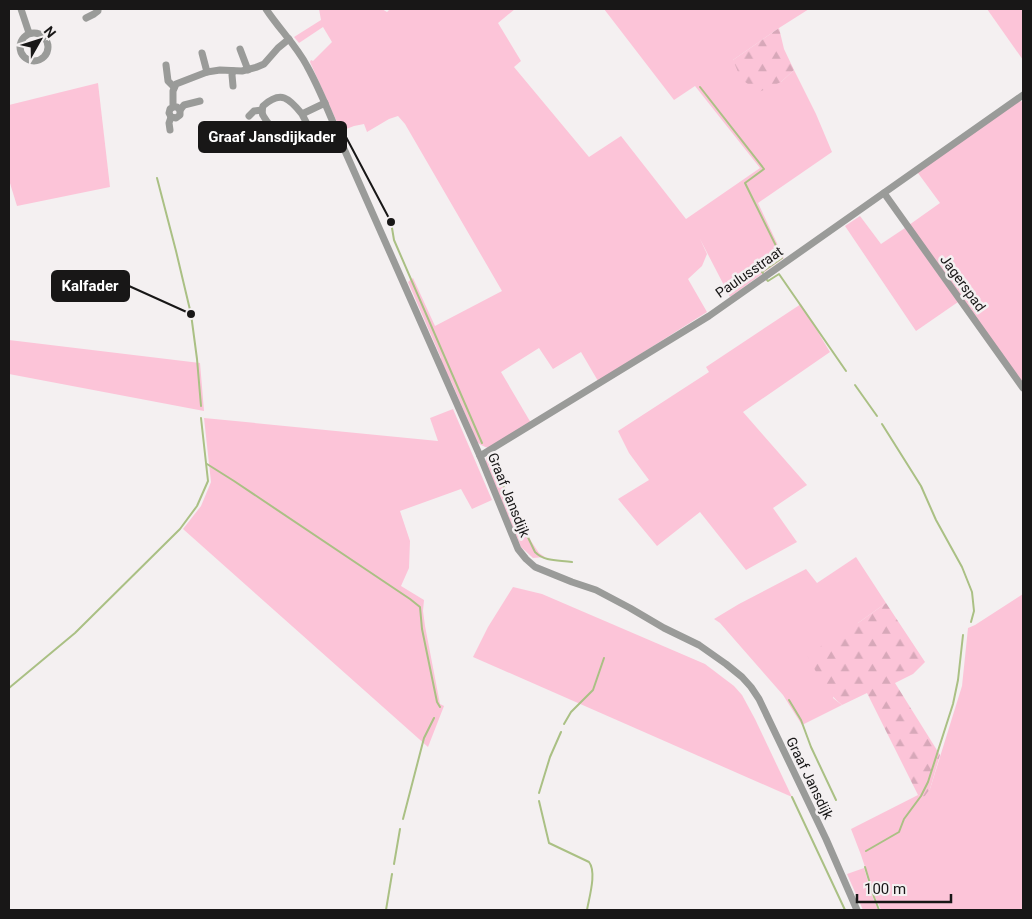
<svg xmlns="http://www.w3.org/2000/svg" width="1032" height="919" viewBox="0 0 1032 919" font-family="Roboto,sans-serif">
  <style>
    .grass { fill: #fcc4d8 }
    .forest { fill: url(#forest-firs) }
    .lines { fill: none; stroke-linecap: round; stroke-linejoin: round }
    .stream { stroke: #aac084; stroke-width: 2 }
    .minor { stroke: #9a9b99; stroke-width: 7 }
    .labels { text-anchor: middle; stroke-width: 5; stroke-linejoin: round; paint-order: stroke }
    .street-label { font-size: 14px; fill: #181717; stroke: #f4f0f1 }
    .leader { fill: none; stroke: #181717; stroke-width: 2 }
    .callout-dot { fill: #181717; stroke: #f4f0f1; stroke-width: 2 }
    .callout { fill: #181717; stroke: #181717; stroke-width: 2 }
    .callout-label { font-size: 15px; text-anchor: middle; font-weight: bold; fill: #fff }
  </style>
  <defs>
    <pattern id="forest-firs" width="22" height="20" patternUnits="userSpaceOnUse" patternTransform="scale(1.25)"><rect width="22" height="20" fill="#fcc4d8"/><path d="M5 1l3.5 6h-7zM16 11l3.5 6h-7z" fill="#d7a8b9"/></pattern>
  </defs>
  <rect width="100%" height="100%" fill="#f4f0f1"/>
  <g class="grass">
    <path d="M 319,9 L 382,9 L 387,12 L 390,9 L 515,9 L 498,23 L 521,61 L 514,67 L 589,157 L 621,136 L 686,219 L 760,168 L 695,86 L 674,100 L 604,9 L 809,9 L 779,28 L 733,60 L 781,82 L 794,70 L 816,114 L 832,152 L 758,203 L 784,258 L 730,297 L 700,239 L 707,254 L 702,266 L 688,279 L 707,312 L 598,381 L 581,352 L 553,369 L 539,348 L 501,372 L 531,423 L 489,448 C 480,446 476,442 472,434 L 473,432 L 451,381 L 449,380 L 440,360 L 441,358 L 408,282 L 413,278 L 435,326 L 502,291 L 405,124 L 398,116 L 389,119 L 367,132 L 364,124 L 354,126 L 341,131 L 310,62 L 311,60 L 313,61 L 332,42 L 323,27 L 299,43 L 294,37 L 321,20 Z"/>
    <polygon points="987,9 1023,9 1023,60"/>
    <polygon points="98,83 110,187 17,206 9,180 9,105"/>
    <polygon points="1017,97 1023,103 1023,383 909,225 940,203 915,169"/>
    <polygon points="860,216 881,244 905,228 958,302 916,331 845,226"/>
    <polygon points="801,304 830,352 743,412 807,485 773,508 797,542 746,570 700,512 657,546 618,499 649,480 629,453 618,431 709,372 706,367"/>
    <polygon points="9,340 200,363 204,411 9,374"/>
    <polygon points="453,409 492,500 472,509 461,489 400,511 410,541 409,568 401,586 424,600 423,611 425,626 440,704 444,706 428,747 183,529 201,506 211,482 204,418 438,441 430,418"/>
    <polygon points="489,454 531,541 539,553 545,557 533,558 521,547 486,464 486,458"/>
    <polygon points="856,557 886,603 858,623 833,698 842,705 802,725 783,695 720,623 714,619 739,604 806,569 817,583"/>
    <polygon points="513,587 542,594 705,664 734,686 742,695 755,719 792,797 473,657 488,627"/>
    <polygon points="1023,594 1023,910 881,910 875,897 861,855 851,829 918,795 921,800 930,789 962,686 968,628 975,625"/>
    <polygon points="864,868 873,898 878,910 863,910 847,874"/>
  </g>
  <g class="forest">
    <polygon points="779,28 784,49 794,70 781,82 759,92 741,79 733,60"/>
    <path d="M 886,603 L 925,662 L 913,674 L 895,683 L 940,755 L 930,789 L 921,801 L 867,693 L 842,705 C 826,692 817,674 807,655 L 858,623 Z"/>
  </g>
  <g class="lines">
    <g class="stream">
      <polyline points="700,87 764,169 745,183 782,258 762,272 763,273"/>
      <polyline points="157,178 176,251 191,314 197,359 201,406"/>
      <polyline points="391,222 394,240 482,443"/>
      <polyline points="767,280 768,281 779,274 846,371"/>
      <polyline points="855,385 877,416"/>
      <polyline points="882,424 921,486 936,520 962,567 972,592 974,611 971,622"/>
      <path d="M 490,458 L 535,552 C 545,562 558,560 572,562"/>
      <polyline points="207,464 234,481 410,599 420,607 422,629 437,702 440,707"/>
      <polyline points="9,688 75,633 180,529 197,506 208,481 201,418"/>
      <polyline points="789,700 801,720 811,747 836,800"/>
      <polyline points="564,724 571,712 593,690 604,658"/>
      <polyline points="539,793 550,757 561,732"/>
      <polyline points="792,797 845,910"/>
      <path d="M 539,801 L 549,843 L 589,862 C 597,872 589,898 587,910"/>
      <polyline points="403,819 424,738 434,718"/>
      <polyline points="866,851 899,832 904,819 921,796 928,782 953,704 958,680 963,635"/>
      <polyline points="394,864 400,829"/>
      <polyline points="865,867 874,897 879,910"/>
      <polyline points="386,910 392,874"/>
    </g>
    <g class="minor">
      <polyline points="21,9 29,33"/>
      <path d="M 266,9 C 279,29 296,45 307,66 C 322,93 333,123 345,151 L 480,456 L 518,549 L 526,559 L 535,567 L 572,582 L 596,590 L 630,608 L 664,628 L 699,645 L 726,664 L 742,677 L 751,687 L 759,699 L 826,839 L 857,910"/>
      <polyline points="86,18 94,14 98,11 98,9"/>
      <circle cx="34" cy="47" r="14"/>
      <polyline points="240,49 248,70"/>
      <polyline points="202,53 207,72"/>
      <polyline points="166,65 168,81 174,87"/>
      <polyline points="233,86 232,75 233,71"/>
      <polyline points="173,107 177,107 180,110 180,115 176,118 171,117 169,113 170,109 173,107 173,91 176,84 207,72 220,70 242,71 257,67 264,64 278,48 289,39"/>
      <polyline points="180,110 184,105 200,101"/>
      <path d="M 302,114 C 306,123 316,135 306,143 C 303,145 299,147 295,147 C 287,146 268,124 264,117 C 261,113 262,110 263,106 C 281,90 289,98 302,114 L 325,103"/>
      <polyline points="249,116 254,111 262,110"/>
      <polyline points="170,130 169,123 171,117"/>
      <polyline points="884,193 1023,388"/>
      <polyline points="480,456 709,316 1023,95"/>
    </g>
  </g>
  <g class="labels">
    <g class="street-label">
      <text transform="translate(749 272) rotate(-35)" y="5">Paulusstraat</text>
      <text transform="translate(963 283) rotate(54)" y="5">Jagerspad</text>
      <text transform="translate(509 495) rotate(68)" y="5">Graaf Jansdijk</text>
      <text transform="translate(810 778) rotate(64)" y="5">Graaf Jansdijk</text>
    </g>
  </g>
  <path class="leader" d="M391 222L346 137M191 314L129 286"/>
  <g class="callout-dot">
    <circle cx="391" cy="222" r="5"/>
    <circle cx="191" cy="314" r="5"/>
  </g>
  <g class="callout">
    <rect x="199" y="122" width="147" height="30" rx="5"/>
    <rect x="52" y="271" width="77" height="30" rx="5"/>
  </g>
  <g class="callout-label">
    <text x="272" y="142">Graaf Jansdijkader</text>
    <text x="90" y="291">Kalfader</text>
  </g>
  <rect width="1032" height="919" fill="none" stroke="#181717" stroke-width="20"/>
  <g transform="translate(40 40) rotate(51)" stroke="#f4f0f1" stroke-width="4" paint-order="stroke">
  <path d="M0-4L9 19L0 12L-9 19Z" fill="#181717"/>
  <text y="-8" font-size="14" font-weight="bold" text-anchor="middle" fill="#181717">N</text>
  </g>
  <path d="M857 894v8h94v-8" fill="none" stroke="#181717" stroke-width="2.5"/>
  <text x="864" y="894" font-size="15" fill="#181717" stroke="#f4f0f1" stroke-width="4" paint-order="stroke">100 m</text>
</svg>
